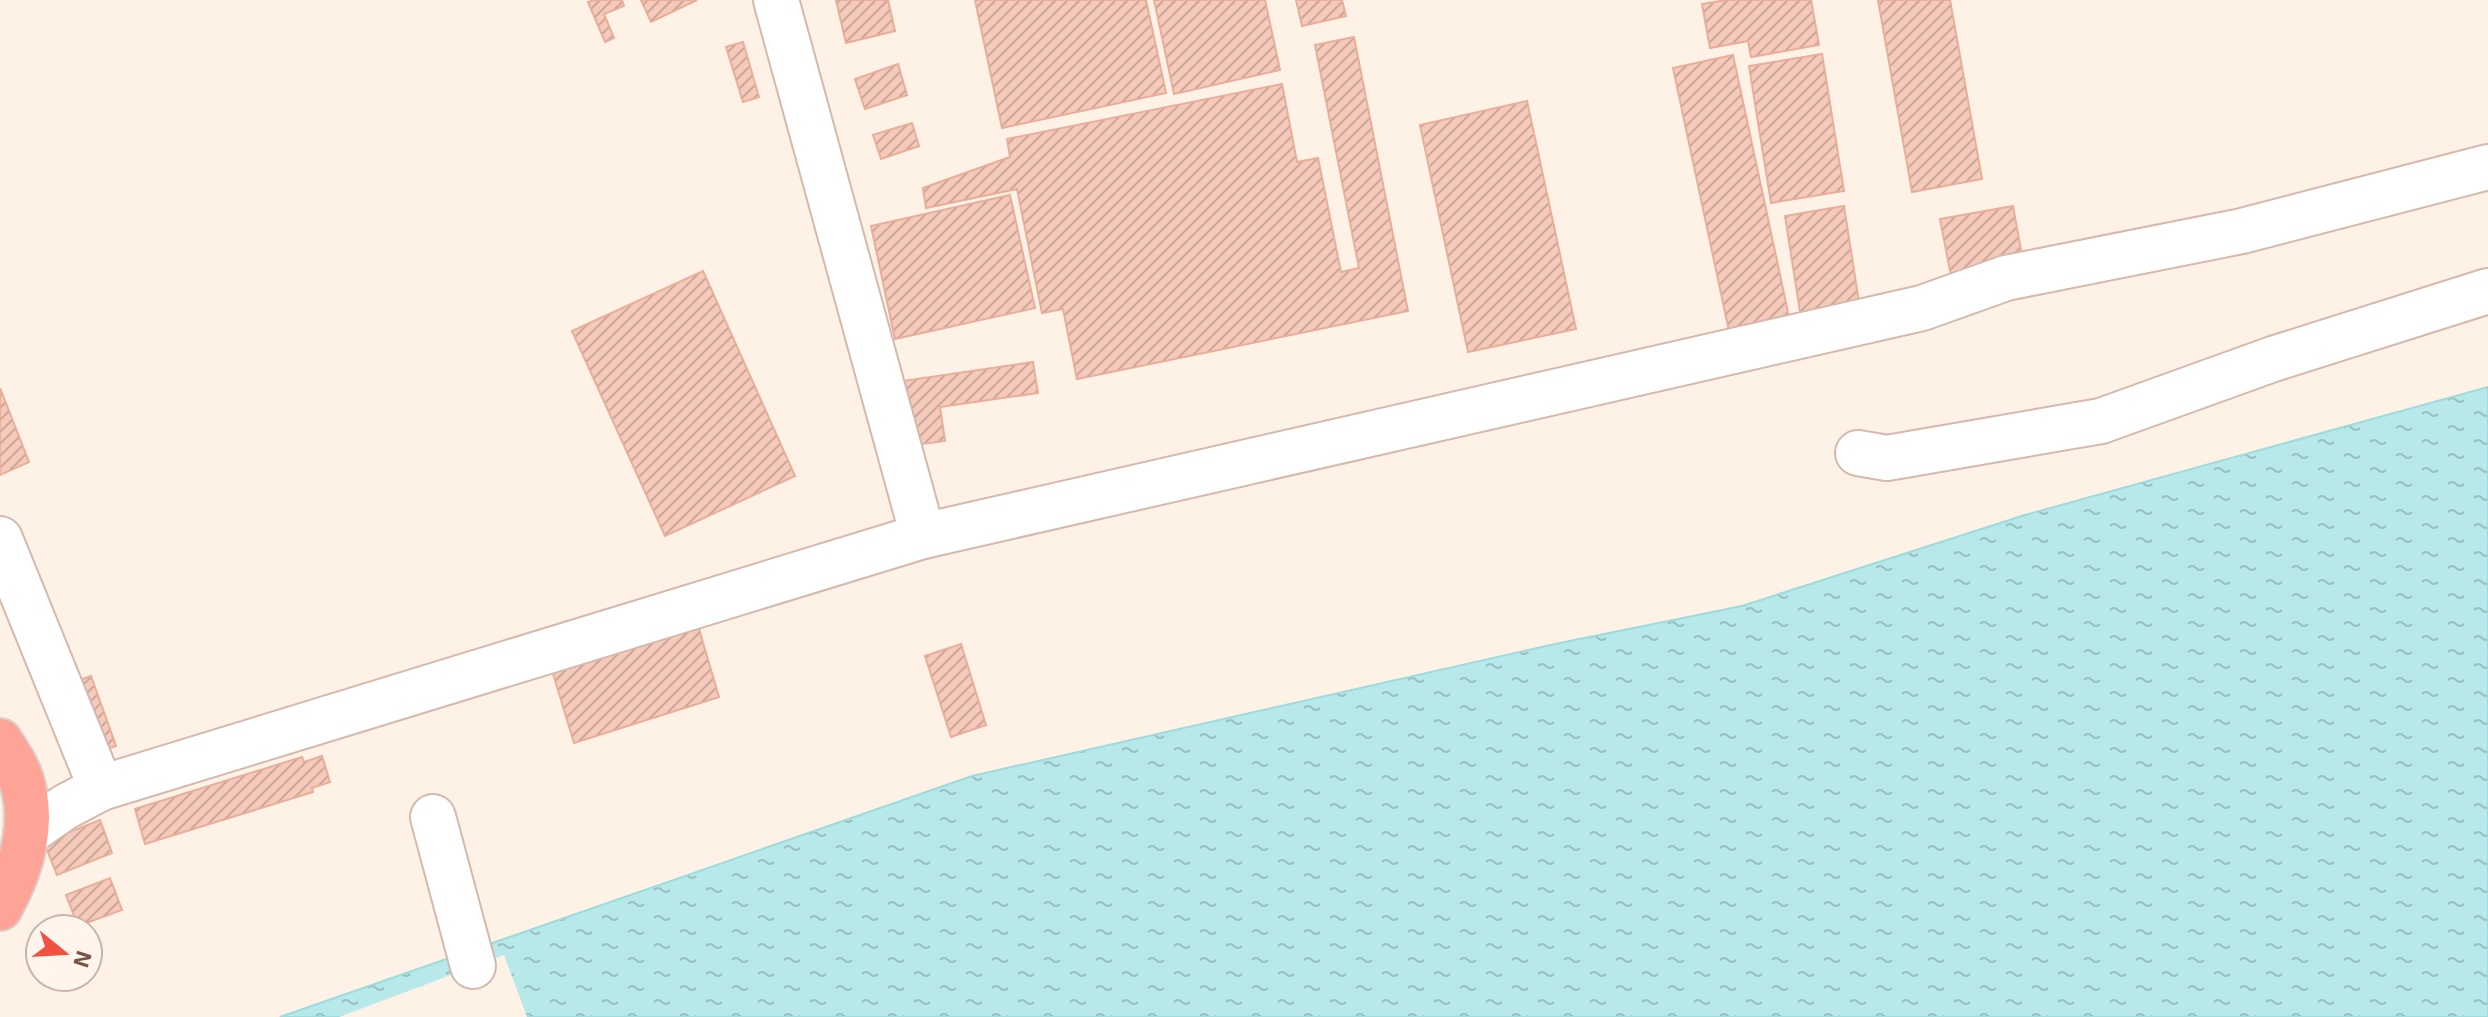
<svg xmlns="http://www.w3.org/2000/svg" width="2488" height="1017" viewBox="0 0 2488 1017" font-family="'Exo 2',sans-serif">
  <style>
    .water { fill: url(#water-ripples); stroke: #9ddbdc; stroke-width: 2 }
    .pier { fill: #fef1e5 }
    .building { fill: url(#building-hatch); stroke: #eaad99; stroke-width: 2 }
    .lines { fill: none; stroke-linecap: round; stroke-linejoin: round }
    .minor-casing { stroke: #d4b9ac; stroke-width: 48 }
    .highway-casing { stroke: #dacfcb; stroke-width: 48 }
    .minor { stroke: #fff; stroke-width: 44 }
    .highway { stroke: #fda497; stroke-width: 44 }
  </style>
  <defs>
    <pattern id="water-ripples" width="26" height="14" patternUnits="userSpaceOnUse" patternTransform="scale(2)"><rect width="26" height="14" fill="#b7e9ea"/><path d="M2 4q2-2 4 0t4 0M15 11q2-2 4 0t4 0" fill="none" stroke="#9abfbf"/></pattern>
    <pattern id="building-hatch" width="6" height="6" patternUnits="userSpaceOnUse" patternTransform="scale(2)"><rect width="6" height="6" fill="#f6caba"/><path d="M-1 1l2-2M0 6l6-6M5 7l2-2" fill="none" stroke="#cca799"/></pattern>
  </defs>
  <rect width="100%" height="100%" fill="#fef1e5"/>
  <polygon class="water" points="2488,387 2488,1017 280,1017 972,776 1555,644 1742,606 2025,515"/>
  <polygon class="pier" points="504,955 527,1017 339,1017"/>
  <g class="building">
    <polygon points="594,0 622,0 624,6 604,14 614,38 605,42 588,2"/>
    <polygon points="641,0 697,0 651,22"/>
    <polygon points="836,0 888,0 895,31 846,43"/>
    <polygon points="975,0 1146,0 1166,93 1002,128"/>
    <polygon points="1154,0 1265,0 1280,70 1174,94"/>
    <polygon points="1296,0 1342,0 1346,16 1302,26"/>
    <polygon points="1726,0 1811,0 1819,45 1751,57 1748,41 1710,48 1702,4"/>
    <polygon points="1878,0 1950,0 1982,179 1912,192"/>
    <polygon points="1354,37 1408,311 1077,379 1063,309 1042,313 1017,189 926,208 923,188 1010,157 1007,139 1282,84 1297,162 1318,158 1341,272 1359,268 1315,45"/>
    <polygon points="743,42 759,97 743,102 726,47"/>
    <polygon points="1822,54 1844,191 1771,203 1749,66"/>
    <polygon points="1733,55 1789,317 1729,331 1673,68"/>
    <polygon points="898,64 907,95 865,109 855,79"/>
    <polygon points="1527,101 1576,329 1468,352 1420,125"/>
    <polygon points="912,123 919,146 881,159 873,135"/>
    <polygon points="1010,195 1035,308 895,339 871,226"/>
    <polygon points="1844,206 1860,309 1801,318 1785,216"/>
    <polygon points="2013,206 2024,267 1952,281 1940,219"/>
    <polygon points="703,271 795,476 665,536 572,331"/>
    <polygon points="1033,362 1038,393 940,407 945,441 915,445 896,382"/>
    <polygon points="0,388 29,462 0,475"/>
    <polygon points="694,612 719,697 574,743 548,657"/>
    <polygon points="961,644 986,725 951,737 925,656"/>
    <polygon points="91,676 116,746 99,752 74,682"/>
    <polygon points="322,756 330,782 312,788 313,792 145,844 135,809 302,757 304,762"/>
    <polygon points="100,820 112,853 57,875 44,842"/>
    <polygon points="110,878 122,910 78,926 66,895"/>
  </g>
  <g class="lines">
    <g class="minor-casing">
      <g id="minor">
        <polyline points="776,0 923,536"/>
        <polyline points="1858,453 1887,458 2101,421 2273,359 2488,291"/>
        <polyline points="0,539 101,788"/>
        <polyline points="433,817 473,966"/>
        <polyline points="26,834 65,807 101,788 923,536 1922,308 2006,278 2242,231 2488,167"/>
      </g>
    </g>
    <g class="highway-casing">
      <path id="highway" d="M 0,741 C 6,751 14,762 19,774 C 37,819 22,868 0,908"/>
    </g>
    <use href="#minor" class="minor"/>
    <use href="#highway" class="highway"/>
  </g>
  <g transform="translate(64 953) rotate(108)"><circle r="38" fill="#fff5ed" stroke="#cab4ab" stroke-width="2"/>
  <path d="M0-6L14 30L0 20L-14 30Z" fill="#f25040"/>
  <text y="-12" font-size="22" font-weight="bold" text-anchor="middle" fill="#7a5347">N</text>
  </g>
</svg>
